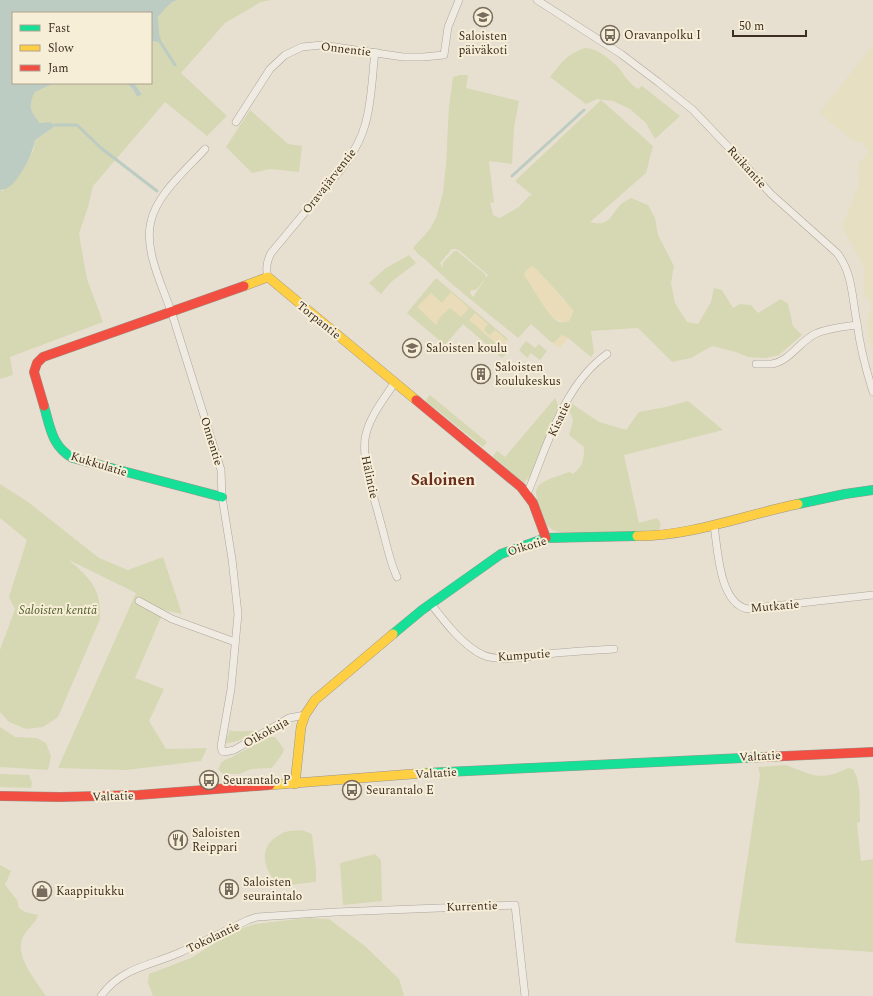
<svg xmlns="http://www.w3.org/2000/svg" width="873" height="996" viewBox="0 0 873 996" font-family="Spectral,serif">
  <style>
    .farmland { fill: #e6dfc2 }
    .green { fill: #d6d7b3; fill-rule: evenodd }
    .sand { fill: #eadcb9 }
    .water { fill: #bcccc2 }
    .lines { fill: none; stroke-linecap: round; stroke-linejoin: round }
    .stream { stroke: #bcccc2; stroke-width: 3 }
    .street-casing { stroke: #ada599; stroke-width: 8 }
    .fast-casing { stroke: #9c958a; stroke-width: 10 }
    .slow-casing { stroke: #9c958a; stroke-width: 10 }
    .jam-casing { stroke: #9c958a; stroke-width: 10 }
    .street { stroke: #efebe3; stroke-width: 7 }
    .fast { stroke: #16e098; stroke-width: 9 }
    .slow { stroke: #ffcf43; stroke-width: 9 }
    .jam { stroke: #f24e42; stroke-width: 9 }
    .labels { text-anchor: middle; stroke-width: 4; stroke-linejoin: round; paint-order: stroke }
    .poi-label { font-size: 12px; fill: #3d2e20; stroke: #f7eed8; text-anchor: start }
    .street-label { font-size: 12px; fill: #3d2e20; stroke: #f7eed8 }
    .park-label { font-size: 12px; font-style: italic; fill: #4d5a26; stroke: #f7eed8 }
    .district-label { font-size: 16px; font-weight: bold; fill: #6b2e1e; stroke: #f7eed8 }
  </style>
  <rect width="100%" height="100%" fill="#e7e0d1"/>
  <polygon class="farmland" points="873,45 873,351 869,343 867,323 872,304 864,294 864,268 842,226 859,185 858,165 868,151 862,142 853,141 819,113"/>
  <g class="green">
    <path d="M 178,0 L 271,0 L 261,2 L 225,23 L 181,73 L 227,116 L 207,136 L 165,102 L 93,186 L 88,207 L 79,234 L 87,279 L 103,322 L 10,357 L 13,375 L 0,379 L 0,190 L 3,191 L 33,151 L 35,140 L 51,129 L 49,122 L 40,123 C 30,111 28,106 35,92 L 55,83 L 126,83 L 133,89 L 137,97 L 142,93 L 134,83 L 151,83 L 151,41 L 157,42 C 159,34 157,27 158,19 C 159,11 171,2 178,0 Z"/>
    <path d="M 585,48 C 597,48 608,58 617,66 C 624,74 629,84 638,89 L 642,86 L 680,116 L 655,139 L 646,123 L 630,109 L 613,101 L 597,99 L 586,104 L 550,77 C 561,63 567,54 585,48 Z"/>
    <path d="M 460,75 L 468,75 L 466,88 L 519,101 L 514,127 L 512,164 L 489,161 L 494,203 L 490,202 L 493,215 L 500,218 L 519,207 L 529,196 L 532,195 L 515,181 L 601,100 L 653,146 L 646,173 L 590,222 C 610,227 610,216 620,205 C 623,202 627,200 631,198 L 648,205 L 655,218 L 658,235 L 674,266 L 671,283 L 675,303 L 687,322 L 698,324 L 711,302 L 714,288 L 722,290 L 733,308 L 740,304 L 751,305 L 758,313 L 781,299 L 788,304 L 793,326 L 802,335 L 779,355 L 765,358 L 748,357 L 736,352 L 712,346 L 691,358 L 672,362 L 638,328 L 591,331 L 594,353 L 591,357 L 568,338 L 562,335 L 555,342 L 551,342 L 531,324 L 518,338 C 488,313 457,290 429,263 C 424,258 417,254 413,248 L 430,229 L 436,218 L 443,193 L 446,164 L 449,106 L 453,77 ZM 452,249 L 456,249 L 460,251 L 488,275 L 473,297 L 470,293 L 471,290 L 476,290 L 486,278 L 485,274 L 457,251 L 454,251 L 443,263 L 442,268 L 440,263 ZM 531,266 L 536,269 L 564,299 L 572,314 L 569,321 C 565,322 561,323 557,321 C 549,316 533,289 528,280 Z"/>
    <polygon points="250,110 288,144 302,146 299,172 270,169 252,173 226,147"/>
    <polygon points="409,255 416,263 391,282 381,294 369,283 386,268"/>
    <polygon points="436,278 508,339 503,345 509,351 502,358 463,324 445,345 407,313"/>
    <polygon points="526,341 535,348 539,344 547,351 540,360 531,353 527,358 519,350"/>
    <polygon points="430,395 487,442 483,447 427,402 426,400"/>
    <polygon points="555,398 558,405 558,408 530,476 524,483 494,458 493,456 497,451 505,457"/>
    <path d="M 688,401 L 723,430 L 624,455 L 639,523 L 657,518 L 661,524 L 659,531 L 562,533 L 553,530 L 547,525 C 531,486 528,486 569,472 L 573,474 C 583,467 584,459 584,447 L 569,435 C 572,423 576,420 568,410 L 571,403 L 599,422 L 626,430 L 639,412 L 666,407 Z"/>
    <path d="M 0,484 L 28,502 L 99,558 L 128,570 L 163,557 L 182,614 L 164,610 L 135,678 L 164,689 L 149,721 L 166,749 L 207,748 L 201,761 L 126,770 L 58,768 L 136,593 L 69,560 C 71,563 77,566 80,570 C 96,585 101,597 100,619 L 58,717 L 43,727 L 26,729 L 9,722 L 0,712 L 0,650 L 15,609 L 9,597 L 27,540 L 0,518 Z"/>
    <polygon points="0,727 15,737 37,738 46,743 51,756 48,770 0,767"/>
    <path d="M 230,730 C 235,733 249,730 258,731 C 247,736 238,743 226,743 L 226,739 Z"/>
    <polygon points="270,737 275,737 284,749 283,753 272,768 251,769 240,774 223,774 218,769 221,763 225,760 232,757 265,739"/>
    <path d="M 786,765 C 813,775 820,782 848,768 L 853,769 C 862,784 859,804 860,822 L 857,823 L 861,861 L 873,859 L 873,952 L 737,943 L 735,941 L 760,775 L 758,767 Z"/>
    <polygon points="0,774 29,775 32,783 31,788 0,787"/>
    <path d="M 302,830 L 312,834 L 316,870 L 316,882 L 296,884 L 283,888 C 263,873 255,845 283,833 C 288,830 296,831 302,830 Z"/>
    <polygon points="375,854 381,860 382,901 343,905 340,863"/>
    <path d="M 0,865 L 11,871 L 5,885 L 17,900 L 19,908 L 25,912 L 38,915 C 35,924 28,928 24,935 C 12,953 36,981 46,996 L 0,996 Z"/>
    <polygon points="307,918 329,919 365,946 399,979 404,996 153,996 148,983 149,974 191,958 234,931 255,924"/>
  </g>
  <g class="sand">
    <path d="M 531,266 L 536,269 L 574,311 L 569,321 C 549,328 536,287 524,276 L 525,272 Z"/>
    <polygon points="451,292 469,308 461,317 450,308 441,316 436,325 417,307 431,293 442,303"/>
    <polygon points="475,313 488,324 484,330 490,335 495,330 507,340 503,345 509,351 507,353 469,320"/>
    <polygon points="562,335 568,338 560,348 551,342 555,342"/>
  </g>
  <g class="water">
    <path d="M 0,0 L 178,0 C 169,2 164,10 158,17 L 159,34 L 161,39 L 158,42 L 151,41 L 151,13 L 13,13 L 13,83 L 55,83 L 35,92 C 28,106 30,111 40,123 L 49,122 L 55,125 L 51,129 L 35,140 C 33,153 16,191 0,190 Z"/>
    <polygon points="126,83 134,83 142,94 137,97 133,89"/>
  </g>
  <g class="lines">
    <g class="stream">
      <polyline points="159,40 175,65"/>
      <polyline points="55,125 77,125 101,148 157,191"/>
      <polyline points="512,176 584,110"/>
    </g>
    <g class="street-casing">
      <g id="street">
        <path d="M 537,0 L 621,54 L 658,82 L 693,110 L 733,152 L 771,194 L 837,253 C 853,273 852,299 857,323 C 860,347 866,370 873,392"/>
        <polyline points="236,122 270,69 285,55 302,47 322,45 403,57 423,57 444,55 448,27 459,0"/>
        <path d="M 205,149 C 187,169 157,194 151,221 C 143,252 165,290 174,320 C 190,370 205,420 221,470 L 222,497 L 232,559 L 238,614 L 231,689 L 221,746 L 222,751 L 224,752 L 234,750 L 289,718 L 305,715"/>
        <path d="M 268,277 C 265,268 267,261 271,253 C 286,235 301,217 316,199 C 335,177 357,154 365,125 C 372,102 372,76 375,52"/>
        <path d="M 756,364 C 761,364 767,364 772,364 C 790,361 799,342 815,334 C 827,328 843,327 857,325"/>
        <path d="M 395,382 C 384,399 368,418 365,439 C 362,463 375,500 381,524 C 386,541 389,560 397,577"/>
        <path d="M 527,494 C 547,447 563,385 607,354"/>
        <path d="M 714,526 C 718,550 719,602 747,609 L 873,595"/>
        <polyline points="139,601 172,619 235,642"/>
        <path d="M 431,604 C 444,621 463,646 483,655 C 501,663 537,655 556,653 C 575,651 595,650 614,649"/>
        <path d="M 101,996 C 122,967 150,966 181,952 C 203,942 225,931 248,920 L 257,917 L 336,912 L 515,905 L 525,996"/>
      </g>
    </g>
    <g class="fast-casing">
      <g id="fast">
        <path d="M 44,406 C 50,427 52,447 73,458 L 222,497"/>
        <polyline points="798,504 845,494 873,490"/>
        <polyline points="393,634 422,610 501,554 546,538 637,536"/>
        <polyline points="425,773 764,757"/>
      </g>
    </g>
    <g class="slow-casing">
      <g id="slow">
        <polyline points="244,286 268,277 416,400"/>
        <path d="M 637,536 C 693,536 744,515 798,504"/>
        <polyline points="295,784 301,727 305,715 315,700 393,634"/>
        <polyline points="270,785 425,773"/>
      </g>
    </g>
    <g class="jam-casing">
      <g id="jam">
        <polyline points="416,400 521,487 533,503 546,538"/>
        <polyline points="44,406 34,372 37,363 43,357 244,286"/>
        <polyline points="764,757 873,752"/>
        <polyline points="0,796 60,797 138,795 270,785"/>
      </g>
    </g>
    <use href="#street" class="street"/>
    <use href="#fast" class="fast"/>
    <use href="#slow" class="slow"/>
    <use href="#jam" class="jam"/>
  </g>
  <defs>
    <g id="school-ring" transform="scale(1)"><circle r="9.5" fill="#f7eed8" stroke="#786c5e" stroke-width="1.5"/><path d="M0-5L7-2L0 1L-7-2ZM-4 1L0 2.5L4 1V4Q0 6-4 4Z" fill="#786c5e"/></g>
    <g id="bus-ring" transform="scale(1)"><circle r="9.5" fill="#f7eed8" stroke="#786c5e" stroke-width="1.5"/><path d="M-5-6H5V4H4V6H2V4H-2V6H-4V4H-5ZM-3.5-4V0h7V-4ZM-3.5 1.2v1.5H-2V1.2ZM2 1.2v1.5H3.5V1.2Z" fill="#786c5e"/></g>
    <g id="building-ring" transform="scale(1)"><circle r="9.5" fill="#f7eed8" stroke="#786c5e" stroke-width="1.5"/><path d="M-4-6H4V6H1V3H-1V6H-4ZM-2.5-4.3h1.7v1.8h-1.7ZM.8-4.3h1.7v1.8H.8ZM-2.5-1h1.7V.8h-1.7ZM.8-1h1.7V.8H.8Z" fill="#786c5e"/></g>
    <g id="restaurant-ring" transform="scale(1)"><circle r="9.5" fill="#f7eed8" stroke="#786c5e" stroke-width="1.5"/><path d="M-5-6h1v4h1v-4h1v4h1v-4h1v5L-1.5 .5V6h-2V.5L-5-1ZM5-6V6H3V1.5H1.5Q1.5-4 5-6Z" fill="#786c5e"/></g>
    <g id="shop-ring" transform="scale(1)"><circle r="9.5" fill="#f7eed8" stroke="#786c5e" stroke-width="1.5"/><path d="M-5-2.5h2.3a2.7 3.5 0 0 1 5.4 0H5L5.5 6h-11ZM-1.5-2.5h3a1.5 2.3 0 0 0-3 0Z" fill="#786c5e"/></g>
  </defs>
  <g fill-rule="evenodd">
    <use href="#school-ring" x="483" y="17"/>
    <use href="#bus-ring" x="610" y="35"/>
    <use href="#school-ring" x="412" y="348"/>
    <use href="#building-ring" x="481" y="374"/>
    <use href="#bus-ring" x="209" y="780"/>
    <use href="#bus-ring" x="352" y="790"/>
    <use href="#restaurant-ring" x="178" y="840"/>
    <use href="#building-ring" x="229" y="889"/>
    <use href="#shop-ring" x="42" y="891"/>
  </g>
  <g class="labels">
    <g class="poi-label">
      <text x="624" y="39">Oravanpolku I</text>
      <text x="483" y="40" text-anchor="middle">Saloisten<tspan x="483" dy="14">päiväkoti</tspan></text>
      <text x="426" y="352">Saloisten koulu</text>
      <text x="495" y="371">Saloisten<tspan x="495" dy="14">koulukeskus</tspan></text>
      <text x="223" y="784">Seurantalo P</text>
      <text x="366" y="794">Seurantalo E</text>
      <text x="192" y="837">Saloisten<tspan x="192" dy="14">Reippari</tspan></text>
      <text x="243" y="886">Saloisten<tspan x="243" dy="14">seuraintalo</tspan></text>
      <text x="56" y="895">Kaappitukku</text>
    </g>
    <g class="street-label">
      <text transform="translate(346 49) rotate(7)" y="4">Onnentie</text>
      <text transform="translate(747 167) rotate(48)" y="4">Ruikantie</text>
      <text transform="translate(329 181) rotate(-52)" y="4">Oravajärventie</text>
      <text transform="translate(319 320) rotate(39)" y="4">Torpantie</text>
      <text transform="translate(559 419) rotate(-65)" y="4">Kisatie</text>
      <text transform="translate(212 441) rotate(73)" y="4">Onnentie</text>
      <text transform="translate(99 464) rotate(17)" y="4">Kukkulatie</text>
      <text transform="translate(370 477) rotate(78)" y="4">Hälintie</text>
      <text transform="translate(527 546) rotate(-17)" y="4">Oikotie</text>
      <text transform="translate(775 606) rotate(-5)" y="4">Mutkatie</text>
      <text transform="translate(524 655) rotate(-4)" y="4">Kumputie</text>
      <text transform="translate(266 732) rotate(-29)" y="4">Oikokuja</text>
      <text transform="translate(760 756) rotate(-3)" y="4">Valtatie</text>
      <text transform="translate(436 773) rotate(-4)" y="4">Valtatie</text>
      <text transform="translate(113 796) rotate(-2)" y="4">Valtatie</text>
      <text transform="translate(472 906) rotate(-2)" y="4">Kurrentie</text>
      <text transform="translate(213 937) rotate(-26)" y="4">Tokolantie</text>
    </g>
    <g class="park-label">
      <text x="58" y="614">Saloisten kenttä</text>
    </g>
    <g class="district-label">
      <text x="443" y="485">Saloinen</text>
    </g>
  </g>
  <rect x="12" y="12" width="140" height="72" fill="#f7eed8" stroke="#ada18e"/>
  <rect x="20" y="25" width="20" height="6" fill="#16e098" stroke="#ada18e"/>
  <text x="48" y="32" font-size="12" fill="#3d2e20">Fast</text>
  <rect x="20" y="45" width="20" height="6" fill="#ffcf43" stroke="#ada18e"/>
  <text x="48" y="52" font-size="12" fill="#3d2e20">Slow</text>
  <rect x="20" y="65" width="20" height="6" fill="#f24e42" stroke="#ada18e"/>
  <text x="48" y="72" font-size="12" fill="#3d2e20">Jam</text>
  <path d="M733 30v6h73v-6" fill="none" stroke="#3d2e20" stroke-width="2"/>
  <text x="739" y="30" font-size="12" fill="#3d2e20" stroke="#f7eed8" stroke-width="3" paint-order="stroke">50 m</text>
</svg>
